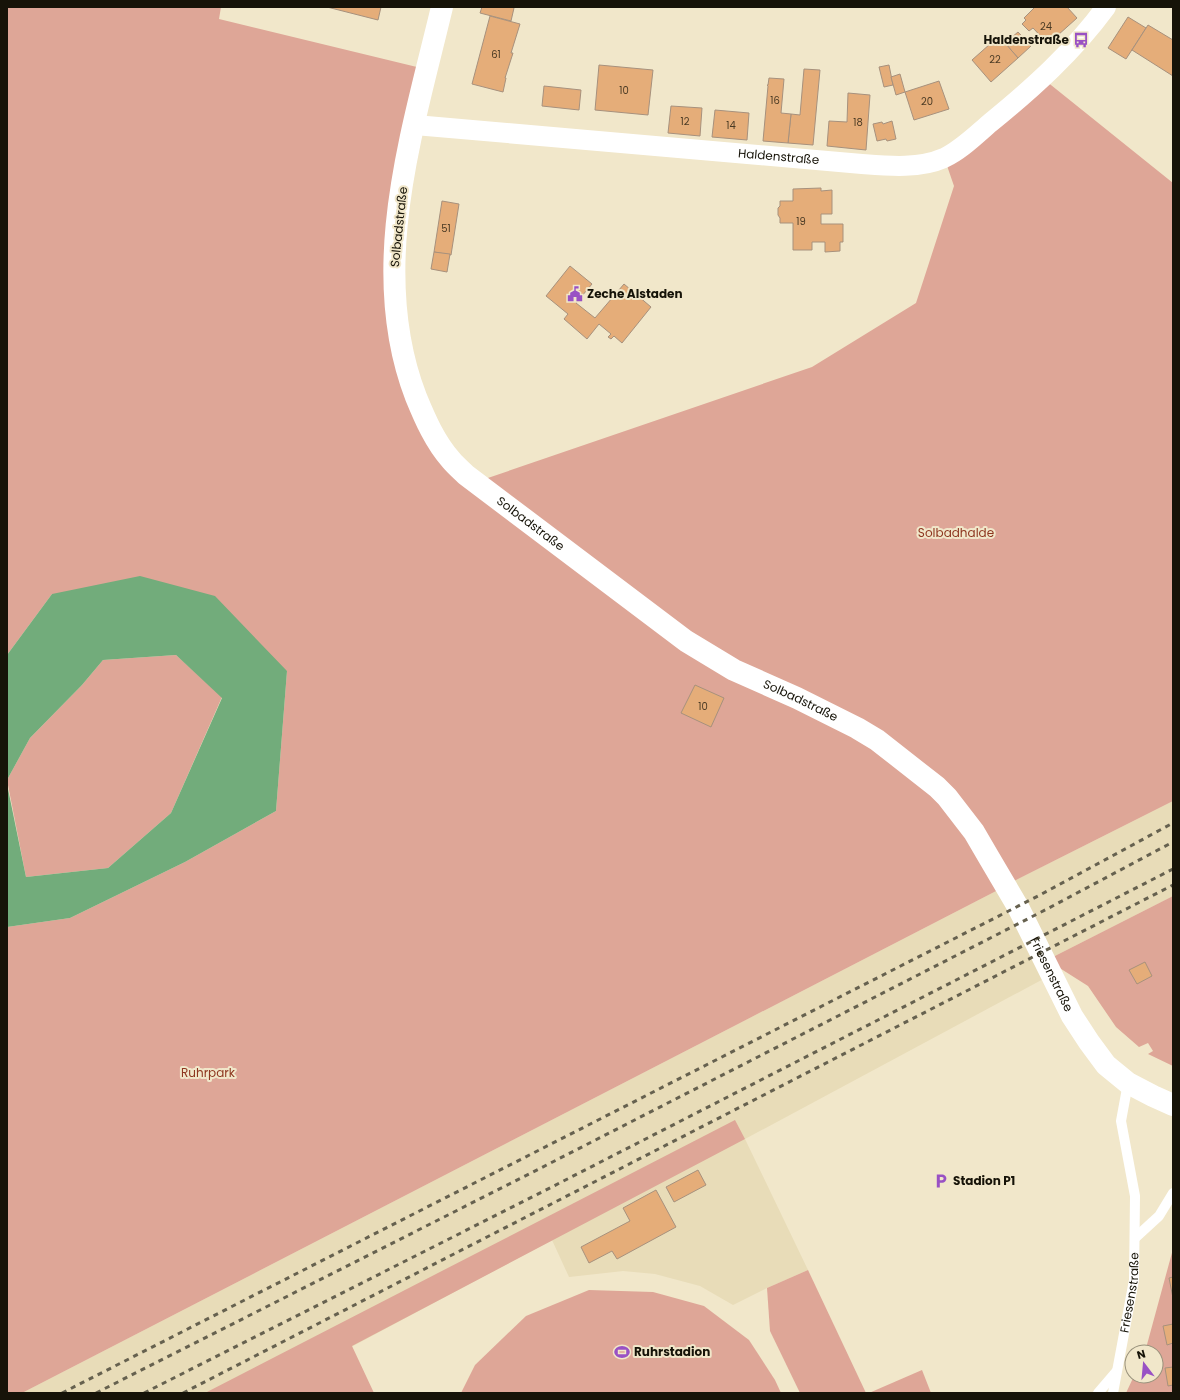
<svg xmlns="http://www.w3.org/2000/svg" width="1180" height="1400" viewBox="0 0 1180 1400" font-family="Poppins,sans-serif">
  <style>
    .built { fill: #e8dcb8 }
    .green { fill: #dea697 }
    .water { fill: #72ac7b }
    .building { fill: #e5ad79; stroke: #a7917d }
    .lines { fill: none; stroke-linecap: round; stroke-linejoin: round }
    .service { stroke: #fff; stroke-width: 10 }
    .minor { stroke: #fff; stroke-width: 20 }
    .tertiary { stroke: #fff; stroke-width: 22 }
    .rail { stroke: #66614f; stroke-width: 3; stroke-dasharray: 5 5; stroke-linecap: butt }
    .labels { text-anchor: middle; stroke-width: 4; stroke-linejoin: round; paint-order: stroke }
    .number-label { font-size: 10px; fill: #4a3a24 }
    .poi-label { font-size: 12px; font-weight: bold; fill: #161308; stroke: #f1e7ca; text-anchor: start }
    .street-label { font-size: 12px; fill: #161308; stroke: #f1e7ca }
    .park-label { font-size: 12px; fill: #8e3720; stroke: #f1e7ca }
  </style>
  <rect width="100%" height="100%" fill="#f1e7ca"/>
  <g class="built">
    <polygon points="1173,801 1173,896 1047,960 1006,885"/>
    <polygon points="1000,889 1047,977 745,1139 808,1270 767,1288 733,1305 700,1286 655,1274 623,1271 569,1277 552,1240 265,1393 22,1393"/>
  </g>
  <g class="green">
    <polygon points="7,7 221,7 219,19 421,68 414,93 399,340 464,480 687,643 877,747 951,810 1000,889 22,1393 7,1393 7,927 70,918 185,862 276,811 287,671 52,594 7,655"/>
    <polygon points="1046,81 1173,183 1173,801 1006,885 921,766 691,637 482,480 812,367 916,303 954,186 944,157"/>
    <polygon points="176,655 222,697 171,813 108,868 26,877 7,780 30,738 82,685 103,660"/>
    <polygon points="1173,896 1173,1066 1148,1054 1153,1051 1148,1043 1139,1047 1116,1027 1088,986 1047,960"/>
    <polygon points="735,1120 745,1139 352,1346 374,1393 205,1393"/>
    <polygon points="1173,1249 1173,1393 1126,1393 1134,1376 1156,1376 1156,1352 1145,1352"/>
    <polygon points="808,1270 866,1393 800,1393 770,1331 767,1288"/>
    <polygon points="589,1290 653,1292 704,1306 749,1340 775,1380 781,1393 461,1393 475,1365 526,1316"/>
    <polygon points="922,1370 931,1393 869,1393"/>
  </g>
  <polygon class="water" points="140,576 215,596 287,671 276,811 185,862 70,918 7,927 7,784 26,877 108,868 171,813 222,698 176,655 103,660 82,685 30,738 7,780 7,655 52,594"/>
  <g class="building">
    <polygon points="327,7 381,7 378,20"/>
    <polygon points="482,7 512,7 514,8 511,21 480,13"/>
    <polygon points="1035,7 1067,7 1077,18 1048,44 1033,28 1029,31 1022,24 1026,20 1024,18"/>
    <polygon points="490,16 520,24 511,53 513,53 505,78 506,78 503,92 472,84"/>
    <polygon points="1128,17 1146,28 1126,59 1108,48"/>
    <polygon points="1148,25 1173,40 1173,76 1132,50"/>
    <polygon points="1018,32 1031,46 1018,58 1005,43"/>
    <polygon points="999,36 1018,58 991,82 972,60"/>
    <polygon points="599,65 653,70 648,115 595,110"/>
    <polygon points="889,65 893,85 884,87 879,67"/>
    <polygon points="804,69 820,70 813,145 788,143 791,114 800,115"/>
    <polygon points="900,74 905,92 896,95 891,77"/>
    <polygon points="769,78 784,79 781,113 791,114 788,143 763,141 768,86 767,85 768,85"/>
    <polygon points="939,81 949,109 914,120 905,92"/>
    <polygon points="544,86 581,90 579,110 542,106"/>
    <polygon points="848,93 870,95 866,150 827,146 829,121 847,122"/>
    <polygon points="671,106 702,108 700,136 668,133"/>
    <polygon points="715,110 749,113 747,140 712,137"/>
    <polygon points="892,121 896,139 887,141 886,139 877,141 873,124 882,122 883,124"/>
    <polygon points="821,188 821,191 832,190 832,214 821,214 821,224 843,224 843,242 840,242 840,251 825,252 825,242 812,242 812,250 793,250 793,223 780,223 780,218 778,215 778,208 780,206 780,201 793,201 793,189"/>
    <polygon points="442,201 459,204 451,255 434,252"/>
    <polygon points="434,252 450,254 447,272 431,269"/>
    <polygon points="570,266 592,284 576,303 595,318 624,284 651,307 622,343 614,336 611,339 608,337 611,334 599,324 587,339 564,319 568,314 546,296"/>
    <polygon points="695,685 724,698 711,727 681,713"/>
    <polygon points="1145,962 1152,976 1137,984 1129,970"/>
    <polygon points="698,1170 706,1185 674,1202 666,1187"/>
    <polygon points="656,1190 676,1227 617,1259 612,1251 589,1263 581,1247 630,1221 623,1208"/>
    <polygon points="1173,1277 1173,1298 1169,1278"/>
    <polygon points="1173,1324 1173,1343 1167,1345 1163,1326"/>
    <polygon points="1173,1367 1173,1385 1168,1386 1165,1368"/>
  </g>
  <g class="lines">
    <g class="service">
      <polyline points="1135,1238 1159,1216 1173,1193"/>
      <polyline points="1098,1393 1116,1372"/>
      <path id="s1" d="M 1113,1393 L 1134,1280 L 1135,1196 L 1121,1121 L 1128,1083"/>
    </g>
    <path class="minor" id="s2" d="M 415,125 L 862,164 C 888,166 919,169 944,158 C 961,150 976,135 990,123 C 1033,88 1073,52 1106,7"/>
    <path class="tertiary" id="s3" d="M 442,7 C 412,133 367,270 416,397 C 425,419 435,442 451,460 C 456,466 461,470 466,475 L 686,641 L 734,670 L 797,698 L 857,728 L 877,740 L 937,787 L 947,797 L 974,832 L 988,856 L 1018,907 L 1072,1016 L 1089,1042 L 1106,1065 L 1128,1083 L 1153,1096 L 1173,1105"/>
    <g class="rail">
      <polyline points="62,1393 1040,895 1173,823"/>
      <polyline points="96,1393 533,1172 1047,909 1173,842"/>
      <polyline points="144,1393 542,1192 1173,869"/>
      <polyline points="183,1393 1173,885"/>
    </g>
  </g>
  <defs>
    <g id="bus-bare" transform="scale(1.2)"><path d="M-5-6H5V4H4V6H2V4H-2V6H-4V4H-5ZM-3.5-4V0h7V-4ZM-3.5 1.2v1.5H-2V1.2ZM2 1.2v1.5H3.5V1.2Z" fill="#9951c4" stroke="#f1e7ca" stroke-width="2.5" paint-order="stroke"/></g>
    <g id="civic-bare" transform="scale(1.2)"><path d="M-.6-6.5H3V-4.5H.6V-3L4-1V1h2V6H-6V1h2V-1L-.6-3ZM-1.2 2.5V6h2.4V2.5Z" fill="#9951c4" stroke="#f1e7ca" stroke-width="2.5" paint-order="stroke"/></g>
    <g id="parking-bare" transform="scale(1.2)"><path d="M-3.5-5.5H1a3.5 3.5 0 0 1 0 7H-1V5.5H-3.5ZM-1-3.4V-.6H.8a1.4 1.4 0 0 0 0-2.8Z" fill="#9951c4" stroke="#f1e7ca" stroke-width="2.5" paint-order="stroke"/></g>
    <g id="stadium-bare" transform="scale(1.2)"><path d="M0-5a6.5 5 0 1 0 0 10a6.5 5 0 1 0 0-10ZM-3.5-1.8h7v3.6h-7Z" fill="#9951c4" stroke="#f1e7ca" stroke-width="2.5" paint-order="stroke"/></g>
  </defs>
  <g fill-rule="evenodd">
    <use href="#bus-bare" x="1081" y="40"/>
    <use href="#civic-bare" x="575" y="294"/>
    <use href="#parking-bare" x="941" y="1181"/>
    <use href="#stadium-bare" x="622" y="1352"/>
  </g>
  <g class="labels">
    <g class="number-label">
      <text x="1046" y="30">24</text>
      <text x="496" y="58">61</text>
      <text x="995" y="63">22</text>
      <text x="624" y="94">10</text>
      <text x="775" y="104">16</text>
      <text x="927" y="105">20</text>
      <text x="685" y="125">12</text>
      <text x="858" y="126">18</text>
      <text x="731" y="129">14</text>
      <text x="801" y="225">19</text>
      <text x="446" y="232">51</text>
      <text x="703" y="710">10</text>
    </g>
    <g class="poi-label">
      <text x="1069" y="44" text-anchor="end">Haldenstraße</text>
      <text x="587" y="298">Zeche Alstaden</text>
      <text x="953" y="1185">Stadion P1</text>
      <text x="634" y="1356">Ruhrstadion</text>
    </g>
    <g class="street-label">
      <text dy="4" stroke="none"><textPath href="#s2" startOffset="365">Haldenstraße</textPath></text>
      <text transform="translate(399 227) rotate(-84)" y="4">Solbadstraße</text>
      <text dy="4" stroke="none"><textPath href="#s3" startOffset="572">Solbadstraße</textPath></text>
      <text dy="4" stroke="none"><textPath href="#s3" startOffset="896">Solbadstraße</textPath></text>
      <text dy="4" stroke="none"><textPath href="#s3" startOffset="1279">Friesenstraße</textPath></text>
      <text dy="4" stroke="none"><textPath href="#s1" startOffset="102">Friesenstraße</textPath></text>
    </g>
    <g class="park-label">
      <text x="956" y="537">Solbadhalde</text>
      <text x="208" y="1077">Ruhrpark</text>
    </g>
  </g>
  <rect width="1180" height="1400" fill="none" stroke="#161308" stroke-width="16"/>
  <g transform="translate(1144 1364) rotate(344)"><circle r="19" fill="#f1e7ca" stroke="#99927c"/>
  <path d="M0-3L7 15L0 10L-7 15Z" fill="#9951c4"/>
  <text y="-6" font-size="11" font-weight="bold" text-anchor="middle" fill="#161308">N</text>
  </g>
</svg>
